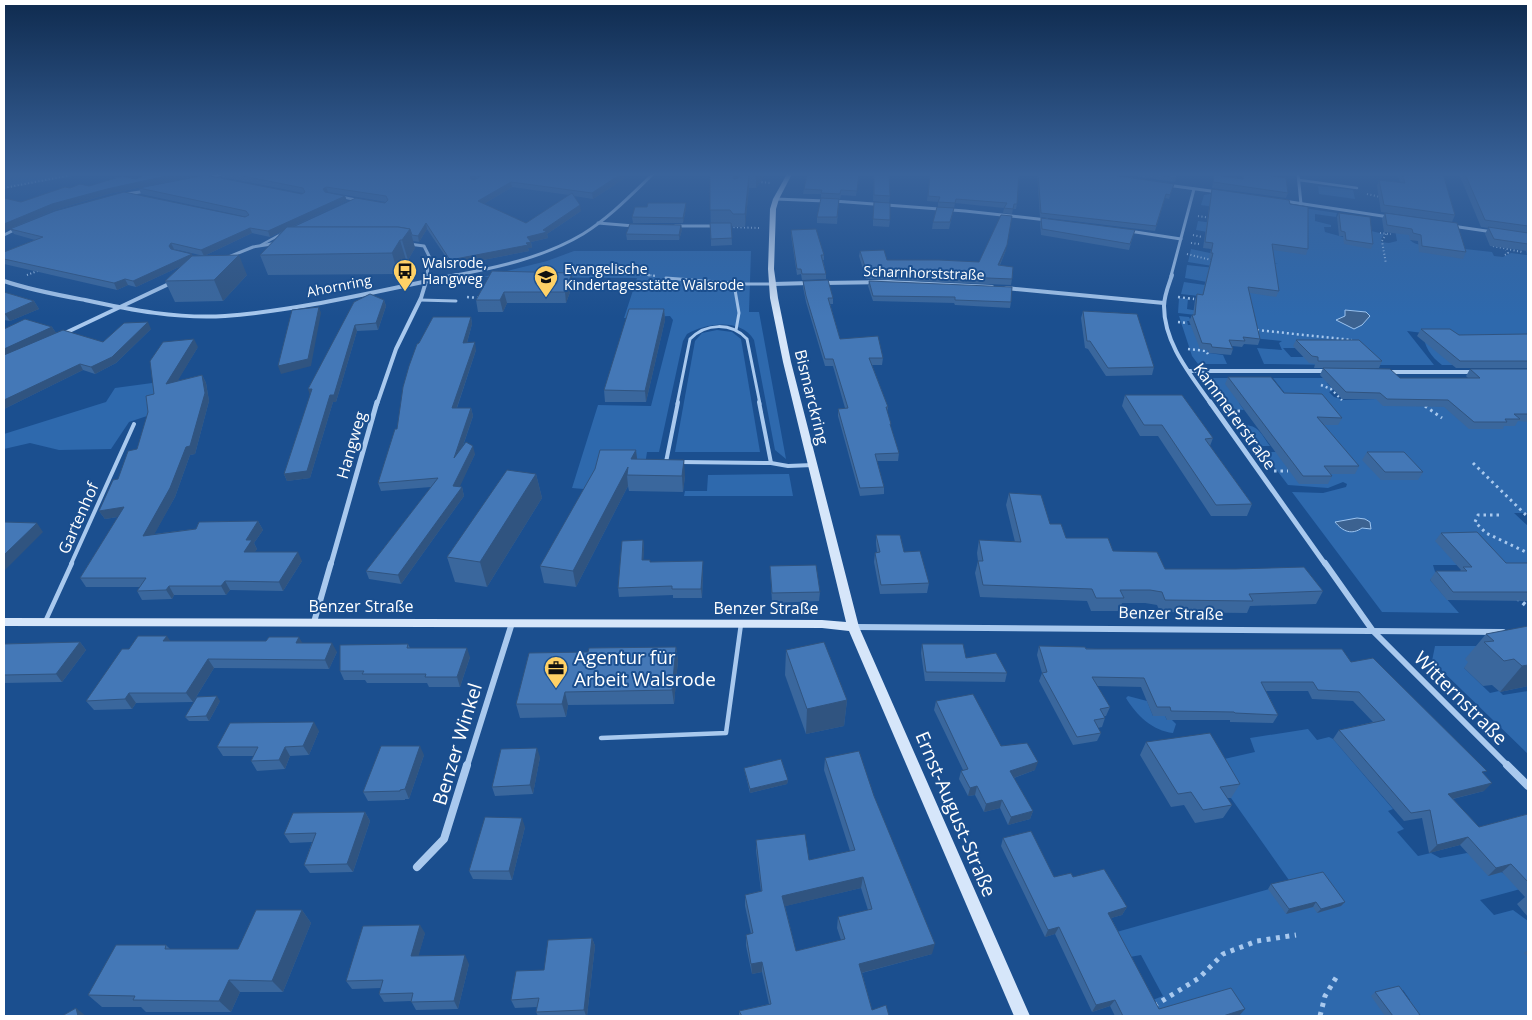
<svg xmlns="http://www.w3.org/2000/svg" width="1532" height="1020" viewBox="0 0 1532 1020" font-family="'Open Sans',sans-serif">
  <style>
    .green { fill: #2e69ad }
    .water { fill: #3c6290; stroke: #9cc4f0 }
    .lines { fill: none; stroke-linecap: round; stroke-linejoin: round }
    .path-far4 { stroke: #a9c9ee; stroke-width: 2; stroke-dasharray: 1 2.5; stroke-linecap: butt }
    .path-far3 { stroke: #a9c9ee; stroke-width: 2.5; stroke-dasharray: 2 3; stroke-linecap: butt }
    .path-far2 { stroke: #a9c9ee; stroke-width: 3; stroke-dasharray: 2.5 4; stroke-linecap: butt }
    .path-far1 { stroke: #a9c9ee; stroke-width: 4; stroke-dasharray: 3 4.5; stroke-linecap: butt }
    .path { stroke: #a9c9ee; stroke-width: 5; stroke-dasharray: 4 5.5; stroke-linecap: butt }
    .lane-far3 { stroke: #a9c9ee; stroke-width: 2.5 }
    .lane-far2 { stroke: #a9c9ee; stroke-width: 3 }
    .lane-far1 { stroke: #a9c9ee; stroke-width: 4 }
    .lane { stroke: #a9c9ee; stroke-width: 4.5 }
    .street-far4 { stroke: #a9c9ee; stroke-width: 3 }
    .street-far3 { stroke: #a9c9ee; stroke-width: 4 }
    .street-far2 { stroke: #a9c9ee; stroke-width: 5 }
    .street-far1 { stroke: #a9c9ee; stroke-width: 6 }
    .street { stroke: #a9c9ee; stroke-width: 8 }
    .secondary { fill: #d6e6fa; fill-rule: evenodd }
    .wall { fill: #3a679d; fill-rule: evenodd }
    .shaded-wall { fill: #305480 }
    .building { fill: #4478b7; stroke: #305480; fill-rule: evenodd }
    .labels { text-anchor: middle; stroke-width: 4; stroke-linejoin: round; paint-order: stroke }
    .far-poi-label { font-size: 14px; fill: #fff; stroke: #1b4f8f; text-anchor: start }
    .far-street-label { font-size: 14px; fill: #fff; stroke: #1b4f8f }
    .street-label { font-size: 16px; fill: #fff; stroke: #1b4f8f }
    .near-poi-label { font-size: 19px; fill: #fff; stroke: #1b4f8f; text-anchor: start }
    .near-street-label { font-size: 19px; fill: #fff; stroke: #1b4f8f }
  </style>
  <rect width="100%" height="100%" fill="#1b4f8f"/>
  <g class="green">
    <polygon points="4,174 84,174 4,189"/>
    <polygon points="1318,186 1353,190 1355,199 1319,194"/>
    <path d="M 1210,194 L 1337,213 L 1336,217 L 1315,214 L 1315,221 L 1331,225 L 1331,227 L 1324,227 L 1325,232 L 1343,237 L 1371,231 L 1384,234 L 1381,239 L 1381,242 L 1389,243 L 1397,241 L 1394,224 L 1427,226 L 1410,240 C 1420,250 1449,246 1464,246 L 1465,249 L 1492,252 L 1494,256 L 1503,257 L 1511,253 L 1527,255 L 1526,251 L 1528,251 L 1528,339 L 1471,365 L 1442,365 C 1431,357 1424,346 1423,333 L 1407,331 L 1434,365 L 1351,365 L 1297,348 L 1283,348 L 1291,357 L 1306,357 L 1339,365 L 1264,364 L 1257,348 L 1282,350 L 1279,343 L 1282,341 L 1252,338 L 1208,350 L 1209,353 L 1223,355 L 1227,364 L 1198,364 L 1192,356 L 1179,316 L 1189,317 L 1191,321 L 1187,321 L 1188,325 L 1193,325 L 1205,316 L 1178,313 L 1179,298 L 1188,299 L 1187,309 L 1226,316 L 1208,297 L 1181,294 L 1184,282 L 1205,285 L 1203,294 L 1218,284 L 1185,278 L 1187,265 L 1243,271 L 1188,262 L 1191,249 L 1210,253 L 1210,265 L 1278,264 L 1268,262 L 1243,238 L 1196,230 L 1198,221 L 1250,228 L 1270,215 L 1201,205 L 1204,195 Z"/>
    <path d="M 574,251 L 751,251 L 749,312 L 759,312 L 786,459 L 775,450 L 754,340 C 741,318 706,323 687,334 L 683,341 L 659,452 L 647,452 L 645,465 L 595,490 L 572,488 L 598,405 L 651,406 L 673,320 L 670,316 L 624,318 L 637,278 L 483,277 L 547,261 Z"/>
    <polygon points="717,330 732,332 741,339 760,452 675,452 695,341 702,333"/>
    <polygon points="1208,378 1265,378 1280,393 1284,392 1273,378 1354,378 1327,383 1333,389 1332,391 1329,392 1334,397 1344,400 1377,399 1451,407 1501,426 1514,426 1528,402 1528,513 1514,513 1528,526 1528,572 1457,565 1433,565 1436,575 1430,580 1459,613 1382,612 1292,492 1323,493 1346,487 1347,484 1343,482 1328,488 1288,485 1263,452 1335,452 1304,425 1337,425 1239,403 1244,410 1231,409"/>
    <polygon points="167,381 150,415 129,422 111,449 59,450 30,443 4,449 4,434 106,402 115,388"/>
    <path d="M 1243,425 C 1259,425 1261,434 1270,446 L 1258,446 Z"/>
    <polygon points="789,474 793,496 684,496 685,491 707,491 708,475"/>
    <polygon points="1435,646 1512,646 1466,659 1473,666 1464,668 1490,693 1499,691 1503,695 1528,691 1528,754 1432,661"/>
    <path d="M 1128,696 L 1147,701 L 1153,716 L 1165,716 L 1167,720 L 1172,720 L 1176,724 L 1173,733 C 1153,731 1136,715 1126,698 Z"/>
    <polygon points="1308,729 1317,740 1329,737 1333,739 1393,809 1388,811 1404,829 1397,832 1418,856 1431,853 1440,858 1467,853 1528,887 1480,900 1494,915 1513,910 1528,921 1528,1016 1413,1016 1403,1003 1410,1000 1403,990 1395,992 1385,1016 1152,1016 1150,1001 1163,996 1141,955 1124,958 1074,944 1291,883 1231,798 1211,762 1255,752 1250,738"/>
  </g>
  <g class="water">
    <polygon points="1345,310 1366,312 1370,316 1362,325 1354,329 1336,320 1345,316"/>
    <path d="M 1357,518 L 1365,519 L 1370,522 L 1371,529 L 1362,528 C 1352,535 1343,532 1335,522 Z"/>
  </g>
  <g class="lines">
    <g class="path-far4">
      <polyline points="1394,174 1398,175"/>
      <polyline points="758,182 771,183"/>
      <polyline points="4,188 76,174"/>
      <polyline points="1367,194 1380,197"/>
      <polyline points="1198,216 1211,218"/>
      <polyline points="730,227 759,228"/>
      <polyline points="1380,233 1391,234"/>
      <polyline points="1386,234 1382,241 1386,264"/>
      <polyline points="1193,235 1202,237"/>
      <polyline points="1191,243 1200,244"/>
      <polyline points="1493,246 1522,252 1521,247"/>
      <polyline points="1187,254 1211,260"/>
      <polyline points="1505,255 1508,253 1506,250"/>
      <polyline points="570,274 639,274 656,276"/>
      <polyline points="27,275 40,270"/>
    </g>
    <g class="path-far3">
      <polyline points="648,275 656,276"/>
      <polyline points="467,297 480,298"/>
      <polyline points="1178,297 1194,299"/>
      <polyline points="1178,322 1187,323"/>
      <polyline points="1257,330 1352,340"/>
      <polyline points="1188,349 1206,351 1208,354"/>
      <polyline points="1321,385 1331,389 1342,400"/>
    </g>
    <g class="path-far2">
      <polyline points="1425,406 1442,418"/>
      <polyline points="1231,411 1243,411"/>
      <polyline points="1473,463 1528,517"/>
      <polyline points="1274,471 1288,471"/>
      <polyline points="1499,515 1478,515 1475,522 1486,533 1528,553"/>
    </g>
    <polyline class="path-far1" points="1517,598 1528,607"/>
    <g class="path">
      <polyline points="1154,1006 1199,978 1223,954 1257,941 1296,935"/>
      <polyline points="1320,1016 1325,996 1337,976"/>
    </g>
    <g class="lane-far3">
      <polyline points="1299,180 1357,188"/>
      <polyline points="342,197 357,200"/>
      <polyline points="261,245 283,233"/>
    </g>
    <g class="lane-far2">
      <polyline points="666,278 744,284 773,284"/>
      <polyline points="734,284 739,313 736,330"/>
      <polyline points="420,300 456,301"/>
      <path d="M 677,404 L 690,339 C 706,323 731,322 747,339 L 760,404"/>
    </g>
    <g class="lane-far1">
      <polyline points="759,402 771,463"/>
      <polyline points="666,462 678,402"/>
      <polyline points="680,462 771,463 788,466 813,465"/>
      <polyline points="71,564 134,424"/>
    </g>
    <g class="lane">
      <polyline points="45,622 72,563"/>
      <polyline points="601,738 726,733 741,624"/>
    </g>
    <g class="street-far4">
      <polyline points="1298,174 1301,204"/>
      <polyline points="207,178 221,174"/>
      <polyline points="1167,185 1218,192"/>
      <polyline points="126,194 147,191"/>
      <polyline points="776,199 825,201"/>
      <polyline points="834,201 965,211 1047,220"/>
      <polyline points="1284,201 1389,217"/>
      <polyline points="598,223 634,226"/>
      <polyline points="675,226 717,226"/>
      <polyline points="1452,226 1493,232"/>
      <polyline points="1129,231 1181,239"/>
      <polyline points="4,235 16,229"/>
      <polyline points="409,244 424,246 429,256 427,276"/>
      <polyline points="226,258 253,247 278,243"/>
      <path d="M 451,276 C 495,268 543,258 583,234 C 609,218 631,195 653,174"/>
      <polyline points="1171,276 1194,189"/>
    </g>
    <g class="street-far3">
      <path d="M 1172,275 C 1169,284 1164,296 1164,306 C 1164,344 1191,375 1211,404"/>
      <path d="M 4,281 C 30,290 58,295 85,300 C 131,310 178,319 225,316 C 303,310 381,290 457,275"/>
      <polyline points="823,283 888,282 992,287"/>
      <polyline points="773,284 810,283"/>
      <polyline points="1006,288 1164,303"/>
      <polyline points="63,334 173,282"/>
      <polyline points="1189,371 1328,371"/>
      <polyline points="1389,372 1473,372"/>
      <polyline points="377,404 396,349 421,298 428,275"/>
    </g>
    <g class="street-far2">
      <polyline points="1210,402 1325,564"/>
      <polyline points="331,564 377,402"/>
    </g>
    <g class="street-far1">
      <polyline points="1325,563 1373,631 1508,766"/>
      <polyline points="314,622 331,563"/>
      <polyline points="854,627 1503,632"/>
      <polyline points="467,766 512,623"/>
    </g>
    <g class="street">
      <polyline points="1507,765 1528,786"/>
      <polyline points="417,867 444,839 467,765"/>
    </g>
    <polygon class="secondary" points="787,174 792,174 779,199 776,209 774,269 778,298 791,362 859,627 1030,1016 1014,1016 849,631 822,628 4,626 4,618 822,620 846,622 783,362 770,298 768,269 770,209 773,199"/>
  </g>
  <g class="wall">
    <path d="M 147,174 L 203,174 L 109,194 L 55,210 L 10,229 L 245,217 L 247,217 L 141,194 L 139,188 L 302,194 L 303,193 L 222,177 L 221,174 L 482,174 L 474,180 L 485,174 L 625,174 L 625,178 L 593,199 L 574,196 L 581,211 L 547,234 L 548,238 L 531,242 L 532,248 L 528,248 L 529,251 L 452,266 L 427,229 L 419,242 L 413,241 L 415,248 L 408,260 L 406,260 L 398,274 L 268,275 L 260,255 L 279,235 L 278,234 L 283,231 L 270,237 L 252,233 L 204,256 L 174,249 L 247,275 L 223,301 L 175,302 L 165,281 L 181,266 L 136,287 L 128,285 L 117,290 L 4,264 L 4,252 L 35,240 L 14,234 L 10,229 L 21,202 L 70,188 L 89,186 L 136,179 ZM 512,187 L 569,195 L 526,223 L 484,204 ZM 328,192 L 386,202 L 292,227 L 347,201 L 345,196 L 327,193 Z"/>
    <polygon points="710,174 766,174 756,188 749,188 745,227 733,227 731,225 732,245 711,246"/>
    <polygon points="859,174 856,196 841,195 840,199 821,198 821,194 803,194 804,189"/>
    <polygon points="874,174 890,196 889,203 873,201"/>
    <polygon points="930,174 1017,204 1016,209 1013,209 1012,214 1003,213 1004,208 955,203 954,208 938,207 938,202 927,201"/>
    <polygon points="1037,174 1104,174 1174,184 1169,199 1165,198 1155,231 1040,217"/>
    <polygon points="1121,174 1177,174 1175,182"/>
    <polygon points="1243,174 1259,174 1288,193 1286,198 1212,188 1214,175 1242,179"/>
    <polygon points="1397,174 1443,174 1455,215 1452,222 1381,212 1377,186 1379,180 1400,182"/>
    <polygon points="1459,174 1528,174 1528,251 1490,246 1485,234 1488,228 1481,227"/>
    <polygon points="1212,189 1290,204 1308,249 1306,255 1273,250 1279,291 1276,297 1250,293 1260,339 1258,345 1244,344 1242,347 1232,346 1233,349 1231,355 1209,353 1208,350 1200,349 1189,321 1192,315 1193,315 1195,300 1197,294 1202,295 1211,259 1209,258 1211,249 1203,248 1211,194"/>
    <polygon points="839,199 837,224 817,223 817,217"/>
    <polygon points="686,203 686,208 683,223 633,223 632,217 647,207"/>
    <polygon points="873,208 890,220 889,227 873,226"/>
    <polygon points="954,208 949,229 932,229 933,222"/>
    <polygon points="1339,213 1373,244 1371,249 1344,244 1343,236 1339,236 1337,217"/>
    <polygon points="1385,213 1466,252 1463,259 1419,252 1418,241 1410,240 1409,235 1384,232 1382,219"/>
    <polygon points="1041,218 1133,236 1129,250 1041,235 1040,224"/>
    <polygon points="681,225 682,230 679,240 627,240 626,234"/>
    <polygon points="791,230 824,255 824,260 823,260 826,274 826,279 802,280 801,274 797,275 791,235"/>
    <polygon points="1006,250 1000,265 1012,279 1011,285 866,279 859,256 860,251 887,260 979,262"/>
    <polygon points="572,273 573,284 566,303 507,303 503,312 478,312 476,300"/>
    <polygon points="803,281 833,298 833,304 830,304 840,339 883,358 882,365 872,365 888,407 887,412 891,424 891,428 899,453 898,461 877,461 884,487 884,494 860,496 838,416 838,409 845,408 833,366 825,366 806,302 803,287"/>
    <polygon points="869,281 1011,302 1010,308 955,305 954,303 873,301 868,286"/>
    <polygon points="4,292 34,301 39,309 10,321 4,320"/>
    <polygon points="384,300 386,306 378,330 357,331 336,402 333,402 310,478 287,481 284,474 354,302"/>
    <polygon points="664,309 665,320 646,402 605,402 604,390"/>
    <polygon points="1083,311 1154,367 1152,375 1106,376 1088,349 1085,348 1081,318"/>
    <polygon points="471,317 472,324 467,343 476,350 457,408 471,408 473,416 463,446 475,454 459,487 462,487 464,496 401,584 369,579 366,571 431,487 381,491 378,483 397,429 419,343"/>
    <polygon points="52,327 56,333 103,342 151,329 116,363 95,374 83,370 4,409"/>
    <polygon points="1421,329 1459,335 1528,334 1528,368 1456,368 1417,336"/>
    <polygon points="1296,340 1382,361 1379,368 1314,368 1315,364 1309,363 1293,346"/>
    <polygon points="198,347 177,381 202,375 206,383 209,401 195,454 190,455 175,497 154,534 258,521 263,530 254,543 257,549 254,552 302,561 283,591 230,590 226,595 174,595 172,599 142,600 137,591 140,587 86,587 80,578 118,517 105,519 99,511 137,449 154,394"/>
    <polygon points="1323,368 1400,378 1468,378 1466,376 1470,369 1528,369 1528,422 1518,421 1515,426 1504,426 1503,429 1469,429 1444,407 1383,406 1376,399 1342,399 1320,375"/>
    <polygon points="1228,377 1284,393 1342,418 1338,425 1324,425 1359,466 1355,474 1330,474 1332,476 1328,484 1299,484 1225,384"/>
    <polygon points="1125,395 1213,438 1210,446 1252,504 1247,516 1211,516 1158,436 1140,436 1122,406"/>
    <polygon points="1367,452 1423,472 1418,480 1381,480 1362,460"/>
    <polygon points="638,459 685,476 683,492 629,491 628,486 576,587 544,583 540,566"/>
    <polygon points="536,474 542,498 487,587 455,582 447,557"/>
    <polygon points="1009,493 1050,524 1066,538 1113,551 1165,569 1323,591 1316,604 1250,606 1247,613 1160,612 1157,605 1145,603 1122,603 1119,611 1091,611 1087,601 980,597 975,573 978,561 977,553 979,540 1015,542 1006,505"/>
    <polygon points="1441,533 1506,563 1528,563 1528,601 1447,600 1430,580 1436,571 1460,571 1461,570 1435,541"/>
    <polygon points="876,535 904,552 929,583 927,593 880,594 874,562 875,553 877,552 876,544"/>
    <polygon points="643,540 644,549 643,560 650,562 703,561 703,570 702,598 673,598 673,595 619,597 618,588"/>
    <polygon points="770,566 820,592 819,601 772,603"/>
    <polygon points="1528,626 1528,686 1500,692 1492,685 1483,686 1464,668 1468,662 1465,659 1486,634"/>
    <polygon points="170,641 302,643 337,652 329,669 214,668 193,702 136,703 132,709 94,710 86,701"/>
    <polygon points="80,642 86,650 62,682 4,683 4,644"/>
    <polygon points="408,644 410,648 470,657 460,687 429,687 427,683 367,683 365,680 344,680 340,671"/>
    <polygon points="922,644 966,658 1007,673 1005,682 925,681 921,653"/>
    <polygon points="1039,646 1351,662 1484,774 1484,791 1453,799 1479,827 1528,814 1528,917 1517,904 1525,897 1502,872 1488,876 1460,845 1429,853 1422,818 1404,821 1333,739 1339,730 1373,722 1353,701 1312,699 1308,691 1266,691 1278,715 1273,723 1230,722 1230,720 1167,720 1165,716 1153,716 1141,687 1097,686 1110,707 1106,716 1104,716 1105,718 1102,727 1098,728 1101,733 1097,741 1073,745 1039,681 1042,673 1037,655"/>
    <polygon points="676,647 678,660 674,704 568,705 566,717 520,718 516,704 588,652"/>
    <polygon points="786,650 847,700 844,726 806,734 785,675"/>
    <polygon points="220,701 209,721 189,721 185,717"/>
    <polygon points="936,701 1035,770 1014,778 1033,811 1030,819 1008,825 1000,808 984,812 975,795 968,796 959,779 961,771 963,770 934,710"/>
    <polygon points="319,731 309,755 290,756 285,769 257,771 251,761 254,756 223,756 217,747"/>
    <polygon points="1146,742 1240,784 1231,798 1227,798 1232,805 1223,818 1195,823 1184,805 1171,807 1140,755"/>
    <polygon points="424,755 409,799 405,799 405,800 368,801 363,792"/>
    <polygon points="540,757 533,794 495,796 492,787"/>
    <path d="M 825,758 L 874,796 L 932,954 L 862,973 L 872,1010 L 889,1016 L 739,1016 L 739,1011 L 769,1004 L 762,972 L 752,974 L 746,946 L 746,935 L 751,934 L 745,906 L 745,895 L 761,891 L 756,851 L 756,840 L 809,860 L 850,851 L 824,770 ZM 861,888 L 868,910 L 838,917 L 837,928 L 841,940 L 796,951 L 785,906 Z"/>
    <polygon points="744,768 788,780 787,784 750,793 745,772"/>
    <polygon points="365,812 370,821 353,872 310,873 304,865 312,842 290,843 284,834"/>
    <polygon points="525,827 512,880 473,879 469,871"/>
    <polygon points="1003,838 1054,877 1073,877 1127,907 1122,915 1111,918 1159,1009 1239,1016 1115,1016 1110,1006 1092,1012 1055,934 1045,937 1001,846"/>
    <polygon points="1271,884 1345,902 1341,906 1317,913 1313,907 1286,914 1268,889"/>
    <polygon points="302,910 311,923 283,992 240,992 231,1012 146,1012 141,1007 102,1007 88,995 166,945 170,949 238,949"/>
    <polygon points="425,933 418,956 469,964 458,1009 416,1010 411,1001 384,1002 379,994 381,988 352,989 346,981"/>
    <polygon points="592,938 595,946 587,1016 538,1016 536,1012 537,1007 515,1008 511,1000 544,970"/>
    <polygon points="1528,950 1528,957 1524,953"/>
    <polygon points="1375,992 1418,1016 1385,1016 1371,996"/>
  </g>
  <g class="shaded-wall">
    <polygon points="175,174 203,174 109,194 55,210 4,231 4,224 52,204 107,189"/>
    <polygon points="472,174 482,174 471,181 470,176"/>
    <polygon points="621,174 625,174 625,178 593,199 592,193"/>
    <polygon points="733,174 743,174 733,187"/>
    <polygon points="757,174 766,174 756,188 756,176"/>
    <polygon points="749,175 749,188 745,227 745,214"/>
    <polygon points="511,182 512,187 479,207 478,201"/>
    <polygon points="326,187 328,192 325,194 323,189"/>
    <polygon points="345,196 347,201 270,237 268,231"/>
    <polygon points="686,203 686,208 683,223 683,218"/>
    <polygon points="580,205 581,211 547,234 548,238 531,242 532,248 528,248 529,251 452,266 450,260 543,230"/>
    <polygon points="426,223 427,229 419,242 418,236"/>
    <polygon points="681,225 682,230 679,240 679,235"/>
    <polygon points="250,228 252,233 204,256 201,250"/>
    <polygon points="410,229 415,248 408,260 402,240"/>
    <polygon points="400,240 406,260 398,274 392,253"/>
    <polygon points="171,243 174,249 172,252 169,246"/>
    <polygon points="1007,245 1006,250 997,270 998,265"/>
    <polygon points="192,254 194,260 136,287 133,281"/>
    <polygon points="239,255 247,275 223,301 214,280"/>
    <polygon points="572,273 573,284 566,303 565,292"/>
    <polygon points="125,279 128,285 117,290 114,283"/>
    <polygon points="504,292 507,303 503,312 500,300"/>
    <polygon points="384,300 386,306 378,330 376,323"/>
    <polygon points="34,301 39,309 10,321 5,314"/>
    <polygon points="319,307 321,313 311,366 281,374 278,366"/>
    <polygon points="664,309 665,320 646,402 645,391"/>
    <polygon points="471,317 472,324 465,350 463,343"/>
    <polygon points="148,322 151,329 116,363 95,374 91,367"/>
    <polygon points="355,325 357,331 336,402 333,402 310,478 287,481 284,474 330,395"/>
    <polygon points="52,327 56,333 4,357 4,349"/>
    <polygon points="194,339 198,347 171,392 166,384"/>
    <polygon points="475,342 476,350 454,416 452,408"/>
    <polygon points="80,364 83,370 4,409 4,400"/>
    <polygon points="202,375 206,383 209,401 195,454 190,455 175,497 149,544 143,536"/>
    <polygon points="308,389 312,389 310,396"/>
    <polygon points="471,408 473,416 456,466 454,458"/>
    <polygon points="473,446 475,454 456,495 453,486"/>
    <polygon points="636,450 638,466 631,459"/>
    <polygon points="684,460 685,476 683,492 682,476"/>
    <polygon points="628,467 627,475 628,486 576,587 573,571"/>
    <polygon points="536,474 542,498 487,587 480,562"/>
    <polygon points="462,487 464,496 401,584 398,575"/>
    <polygon points="124,507 130,515 105,519 99,511"/>
    <polygon points="258,521 263,530 254,543 257,549 249,561 244,552 246,540"/>
    <polygon points="37,523 43,532 4,571 4,555"/>
    <polygon points="643,540 644,549 643,569 642,560"/>
    <polygon points="298,552 302,561 283,591 279,582"/>
    <polygon points="703,561 703,570 702,598 701,589"/>
    <polygon points="225,581 230,590 226,595 221,586"/>
    <polygon points="169,586 174,595 172,599 166,590"/>
    <polygon points="167,636 173,645 163,641"/>
    <polygon points="299,637 304,646 296,643"/>
    <polygon points="80,642 86,650 62,682 56,674"/>
    <polygon points="332,643 337,652 329,669 325,660"/>
    <polygon points="676,647 678,660 674,704 672,690"/>
    <polygon points="467,648 470,657 460,687 457,677"/>
    <polygon points="208,659 214,668 193,702 186,693"/>
    <polygon points="1528,665 1528,686 1500,692 1522,666"/>
    <polygon points="565,692 568,705 566,717 562,704"/>
    <polygon points="129,693 136,703 132,709 125,699"/>
    <polygon points="217,696 220,701 209,721 206,716"/>
    <polygon points="847,700 844,726 806,734 807,709"/>
    <polygon points="314,722 319,731 309,755 303,746"/>
    <polygon points="420,746 424,755 409,799 405,789"/>
    <polygon points="285,747 290,756 285,769 279,760"/>
    <polygon points="537,748 540,757 533,794 530,785"/>
    <polygon points="1038,762 1035,770 1008,780 1010,771"/>
    <polygon points="788,780 787,784 750,793 750,789"/>
    <polygon points="1492,783 1484,791 1440,802 1448,794"/>
    <polygon points="977,786 975,795 968,796 970,788"/>
    <polygon points="1002,800 1000,808 984,812 986,804"/>
    <polygon points="1033,811 1030,819 1008,825 1011,817"/>
    <polygon points="365,812 370,821 353,872 347,864"/>
    <polygon points="522,818 525,827 512,880 509,871"/>
    <polygon points="1468,837 1460,845 1429,853 1437,845"/>
    <polygon points="1511,864 1502,872 1488,876 1496,868"/>
    <polygon points="863,877 861,888 782,907 782,896"/>
    <polygon points="1316,902 1313,907 1286,914 1289,909"/>
    <polygon points="1345,902 1341,906 1317,913 1321,909"/>
    <polygon points="1127,907 1122,915 1104,920 1108,913"/>
    <polygon points="302,910 311,923 283,992 272,981"/>
    <polygon points="420,925 425,933 416,965 411,956"/>
    <polygon points="1059,927 1055,934 1045,937 1048,930"/>
    <polygon points="592,938 595,946 587,1016 586,1016 584,1010"/>
    <polygon points="935,944 932,954 857,974 859,964"/>
    <polygon points="465,955 469,964 458,1009 454,1001"/>
    <polygon points="762,962 762,972 752,974 751,964"/>
    <polygon points="229,980 240,992 231,1012 219,1001"/>
    <polygon points="1115,1000 1110,1006 1092,1012 1096,1005"/>
    <polygon points="76,1008 86,1016 87,1016 78,1016"/>
    <polygon points="1245,1009 1239,1016 1223,1016"/>
  </g>
  <g class="building">
    <polygon points="147,174 175,174 107,189 52,204 4,224 4,198 21,202 65,187 70,188 80,184 89,186 122,176 136,179"/>
    <polygon points="233,174 472,174 470,176 471,179 474,180 485,174 621,174 592,193 511,182 478,201 526,223 572,193 580,205 543,230 547,232 527,237 531,242 526,243 528,245 450,260 426,223 418,236 412,235 410,229 398,227 293,227 356,198 385,203 388,200 386,196 326,187 323,189 325,192 345,196 268,231 250,228 201,250 171,243 169,246 171,249 192,254 133,281 125,279 114,283 4,259 4,252 43,237 10,229 55,211 124,192 245,217 249,215 246,211 139,188 205,175 302,194 305,192 303,188"/>
    <polygon points="710,174 733,174 734,179 738,178 741,174 757,174 756,176 749,175 745,214 733,214 730,210 710,210"/>
    <polygon points="807,174 859,174 857,191 841,190 840,194 821,193 822,190 804,189"/>
    <polygon points="874,174 889,174 890,196 874,195"/>
    <polygon points="930,174 1019,174 1017,204 1014,204 1013,209 1004,208 1007,203 956,199 955,203 938,202 940,197 928,196"/>
    <polygon points="1038,174 1104,174 1174,184 1170,195 1166,194 1156,226 1041,213"/>
    <polygon points="1152,174 1177,174 1176,178"/>
    <polygon points="1243,174 1259,174 1286,178 1288,193 1213,182 1214,175 1243,179"/>
    <polygon points="1402,174 1443,174 1455,215 1384,205 1379,180 1405,183"/>
    <polygon points="1465,174 1528,174 1528,226 1485,220"/>
    <polygon points="1212,189 1289,200 1290,204 1308,207 1308,249 1272,244 1279,291 1248,287 1260,339 1243,337 1245,341 1229,340 1233,349 1212,347 1211,344 1202,343 1192,315 1195,315 1197,294 1203,295 1213,253 1211,253 1213,243 1205,242"/>
    <polygon points="821,198 839,199 837,217 817,217"/>
    <polygon points="874,202 890,203 890,220 873,219"/>
    <polygon points="648,203 686,203 683,218 632,217 635,207 647,207"/>
    <polygon points="937,207 954,208 950,222 933,222"/>
    <polygon points="1339,213 1370,217 1373,244 1346,240 1345,232 1341,231"/>
    <polygon points="1385,213 1457,223 1466,252 1422,246 1421,235 1413,233 1412,229 1387,225"/>
    <polygon points="1001,215 1012,216 1007,245 998,265 1013,267 1012,279 867,273 860,251 884,250 887,260 939,260 979,262"/>
    <polygon points="1041,218 1135,230 1130,244 1042,229"/>
    <polygon points="710,223 731,223 732,238 711,239"/>
    <polygon points="630,224 681,225 679,235 626,234"/>
    <polygon points="287,227 398,227 410,229 402,240 400,240 392,253 260,255"/>
    <polygon points="1488,227 1528,233 1528,244 1494,239"/>
    <polygon points="816,229 824,255 821,255 826,274 802,274 801,269 797,269 791,230"/>
    <polygon points="239,255 214,280 165,281 192,256"/>
    <polygon points="492,271 572,273 565,292 504,292 500,300 476,300"/>
    <polygon points="828,280 833,298 828,298 840,339 878,336 883,358 869,358 888,407 886,407 891,424 890,424 899,453 875,454 884,487 860,488 838,409 848,408 833,359 825,359 806,296 803,281"/>
    <polygon points="869,281 1012,287 1011,302 955,300 955,297 873,296"/>
    <polygon points="4,292 34,301 5,314 4,314"/>
    <polygon points="370,294 384,300 376,323 355,325 334,395 330,395 307,471 284,474 312,389 308,389 354,302"/>
    <polygon points="319,307 308,359 278,366 292,310"/>
    <polygon points="629,309 664,309 645,391 604,390"/>
    <polygon points="1083,311 1137,314 1154,367 1108,368 1090,341 1087,341"/>
    <polygon points="433,317 471,317 463,343 475,342 452,408 471,408 454,458 466,442 473,446 453,486 462,487 398,575 366,571 438,478 378,483 395,429 397,429 403,387 409,366 417,344 419,343"/>
    <polygon points="25,319 52,327 4,349 4,329"/>
    <polygon points="148,322 112,357 91,367 80,364 4,400 4,355 63,330 103,342 124,323"/>
    <polygon points="1421,329 1450,329 1459,335 1528,334 1528,361 1460,361"/>
    <polygon points="194,339 166,384 202,375 205,393 190,446 186,447 170,488 143,536 196,529 199,522 258,521 246,540 252,540 244,552 298,552 279,582 225,581 221,586 169,586 166,590 137,591 146,578 80,578 124,507 99,511 113,480 118,479 128,451 137,449 148,412 146,396 154,394 150,361 163,342"/>
    <polygon points="1296,340 1359,340 1382,361 1318,361 1318,357 1312,356"/>
    <polygon points="1323,368 1390,369 1400,378 1480,378 1470,369 1528,369 1528,414 1514,414 1520,419 1505,419 1507,422 1474,422 1448,400 1387,399 1380,393 1346,392"/>
    <polygon points="1228,377 1271,377 1284,393 1322,394 1342,418 1317,417 1359,466 1324,466 1332,476 1303,476"/>
    <polygon points="1125,395 1182,395 1213,438 1205,439 1252,504 1216,505 1162,425 1144,425"/>
    <polygon points="600,450 636,450 631,459 684,460 682,476 627,475 628,467 573,571 540,566 595,469"/>
    <polygon points="1367,452 1404,452 1423,472 1385,472"/>
    <polygon points="507,470 536,474 480,562 447,557"/>
    <polygon points="1009,493 1041,495 1050,524 1061,524 1066,538 1108,538 1113,551 1157,552 1165,569 1235,569 1304,567 1323,591 1249,594 1253,601 1165,600 1162,592 1150,590 1120,590 1124,598 1096,598 1092,589 983,585 978,561 983,561 979,540 1021,542"/>
    <polygon points="4,522 37,523 4,555"/>
    <polygon points="1477,532 1506,563 1528,563 1528,592 1453,592 1436,571 1467,571 1463,567 1472,567 1441,533"/>
    <polygon points="876,535 900,535 904,552 920,551 929,583 881,585 875,553 880,552"/>
    <polygon points="643,540 642,560 650,560 650,562 703,561 701,589 672,589 672,586 618,588 622,541"/>
    <polygon points="816,565 820,592 772,593 770,566"/>
    <polygon points="1528,626 1528,665 1522,666 1514,659 1504,661 1484,642 1494,641 1486,634"/>
    <polygon points="138,636 167,636 163,641 266,641 269,637 299,637 296,643 332,643 325,660 208,659 186,693 129,693 125,699 86,701 122,649 129,649"/>
    <polygon points="80,642 56,674 4,675 4,644"/>
    <polygon points="824,642 847,700 807,709 786,650"/>
    <polygon points="408,644 407,648 467,648 457,677 425,677 426,674 362,674 364,671 340,671 340,645"/>
    <polygon points="922,644 963,644 966,658 996,653 1007,673 926,672"/>
    <polygon points="1039,646 1085,647 1086,649 1342,649 1351,662 1373,658 1487,771 1482,772 1492,783 1448,794 1479,827 1528,814 1528,882 1511,864 1496,868 1468,837 1437,845 1430,810 1411,813 1339,730 1385,720 1359,692 1318,690 1313,682 1261,682 1278,715 1235,713 1234,712 1171,711 1170,707 1157,707 1144,678 1092,677 1110,707 1100,709 1105,718 1094,720 1101,733 1077,737 1042,673 1047,672"/>
    <polygon points="676,647 672,690 565,692 562,704 516,704 529,653 588,652 589,648"/>
    <polygon points="973,694 1001,746 1027,743 1038,762 1010,771 1033,811 1011,817 1002,800 986,804 977,786 970,788 961,771 968,769 936,701"/>
    <polygon points="217,696 206,716 185,717 197,697"/>
    <polygon points="314,722 303,746 285,747 279,760 251,761 258,747 217,747 230,723"/>
    <polygon points="1210,733 1240,784 1220,787 1232,805 1203,810 1191,792 1178,794 1146,742"/>
    <polygon points="381,746 420,746 405,789 400,790 400,791 363,792"/>
    <polygon points="537,748 530,785 492,787 501,749"/>
    <path d="M 859,751 L 874,796 L 935,944 L 859,964 L 872,1010 L 886,1005 L 889,1016 L 742,1016 L 739,1011 L 771,1004 L 762,962 L 751,964 L 746,935 L 753,933 L 745,895 L 762,891 L 756,840 L 805,834 L 809,860 L 855,850 L 825,758 ZM 863,877 L 872,909 L 838,917 L 845,939 L 796,951 L 782,896 Z"/>
    <polygon points="781,759 788,780 750,789 744,768"/>
    <polygon points="365,812 347,864 304,865 316,833 284,834 293,813"/>
    <polygon points="485,817 522,818 509,871 469,871"/>
    <polygon points="1031,831 1054,877 1071,873 1073,877 1104,869 1127,907 1108,913 1159,1009 1231,988 1245,1009 1223,1016 1123,1016 1115,1000 1096,1005 1059,927 1048,930 1003,838"/>
    <polygon points="1323,872 1345,902 1321,909 1316,902 1289,909 1271,884"/>
    <polygon points="256,910 302,910 272,981 229,980 219,1001 133,1000 135,996 88,995 116,945 166,945 165,949 238,949"/>
    <polygon points="420,925 411,956 465,955 454,1001 411,1002 413,993 379,994 383,980 346,981 363,926"/>
    <polygon points="592,938 584,1010 536,1012 539,998 511,1000 516,971 544,970 548,940"/>
    <polygon points="1399,986 1420,1015 1415,1016 1393,1016 1375,992"/>
    <polygon points="76,1008 78,1016 62,1016"/>
  </g>
  <linearGradient id="sky" x2="0" y2="1"><stop stop-color="#0f2b4f"/><stop offset="0.55" stop-color="#39639b"/><stop offset="1" stop-color="#39639b" stop-opacity="0"/></linearGradient>
  <rect width="1532" height="317" fill="url(#sky)"/>
  <defs>
    <g id="bus-pin" transform="scale(1.25)"><path d="M0 17L-7.5 6A9.5 9.5 0 1 1 7.5 6Z" fill="#ffd166" stroke="#1b4f8f"/><path d="M-5-6H5V4H4V6H2V4H-2V6H-4V4H-5ZM-3.5-4V0h7V-4ZM-3.5 1.2v1.5H-2V1.2ZM2 1.2v1.5H3.5V1.2Z" fill="#111"/></g>
    <g id="school-pin" transform="scale(1.25)"><path d="M0 17L-7.5 6A9.5 9.5 0 1 1 7.5 6Z" fill="#ffd166" stroke="#1b4f8f"/><path d="M0-5L7-2L0 1L-7-2ZM-4 1L0 2.5L4 1V4Q0 6-4 4Z" fill="#111"/></g>
    <g id="office-pin" transform="scale(1.25)"><path d="M0 17L-7.5 6A9.5 9.5 0 1 1 7.5 6Z" fill="#ffd166" stroke="#1b4f8f"/><path d="M-6-3h4V-5.5h4V-3h4V5H-6ZM-1-4.5V-3h2v-1.5ZM-6 0V1H6V0Z" fill="#111"/></g>
  </defs>
  <g fill-rule="evenodd">
    <use href="#bus-pin" x="405" y="271"/>
    <use href="#school-pin" x="546" y="277"/>
    <use href="#office-pin" x="556" y="668"/>
  </g>
  <g class="labels">
    <g class="far-poi-label">
      <text x="422" y="268">Walsrode,<tspan x="422" dy="16">Hangweg</tspan></text>
      <text x="564" y="274">Evangelische<tspan x="564" dy="16">Kindertagesstätte Walsrode</tspan></text>
    </g>
    <g class="far-street-label">
      <text transform="translate(924 273) rotate(2)" y="5">Scharnhorststraße</text>
      <text transform="translate(339 286) rotate(-11)" y="5">Ahornring</text>
    </g>
    <g class="street-label">
      <text transform="translate(812 397) rotate(76)" y="6">Bismarckring</text>
      <text transform="translate(1235 416) rotate(54)" y="6">Kammererstraße</text>
      <text transform="translate(351 445) rotate(-74)" y="6">Hangweg</text>
      <text transform="translate(78 518) rotate(-66)" y="6">Gartenhof</text>
      <text x="361" y="612">Benzer Straße</text>
      <text x="766" y="614">Benzer Straße</text>
      <text transform="translate(1171 613) rotate(1)" y="6">Benzer Straße</text>
    </g>
    <g class="near-poi-label">
      <text x="574" y="664">Agentur für<tspan x="574" dy="22">Arbeit Walsrode</tspan></text>
    </g>
    <g class="near-street-label">
      <text transform="translate(1461 698) rotate(45)" y="7">Witternstraße</text>
      <text transform="translate(457 744) rotate(-73)" y="7">Benzer Winkel</text>
      <text transform="translate(956 814) rotate(67)" y="7">Ernst-August-Straße</text>
    </g>
  </g>
  <rect width="1532" height="1020" fill="none" stroke="#ffffff" stroke-width="10"/>
</svg>
